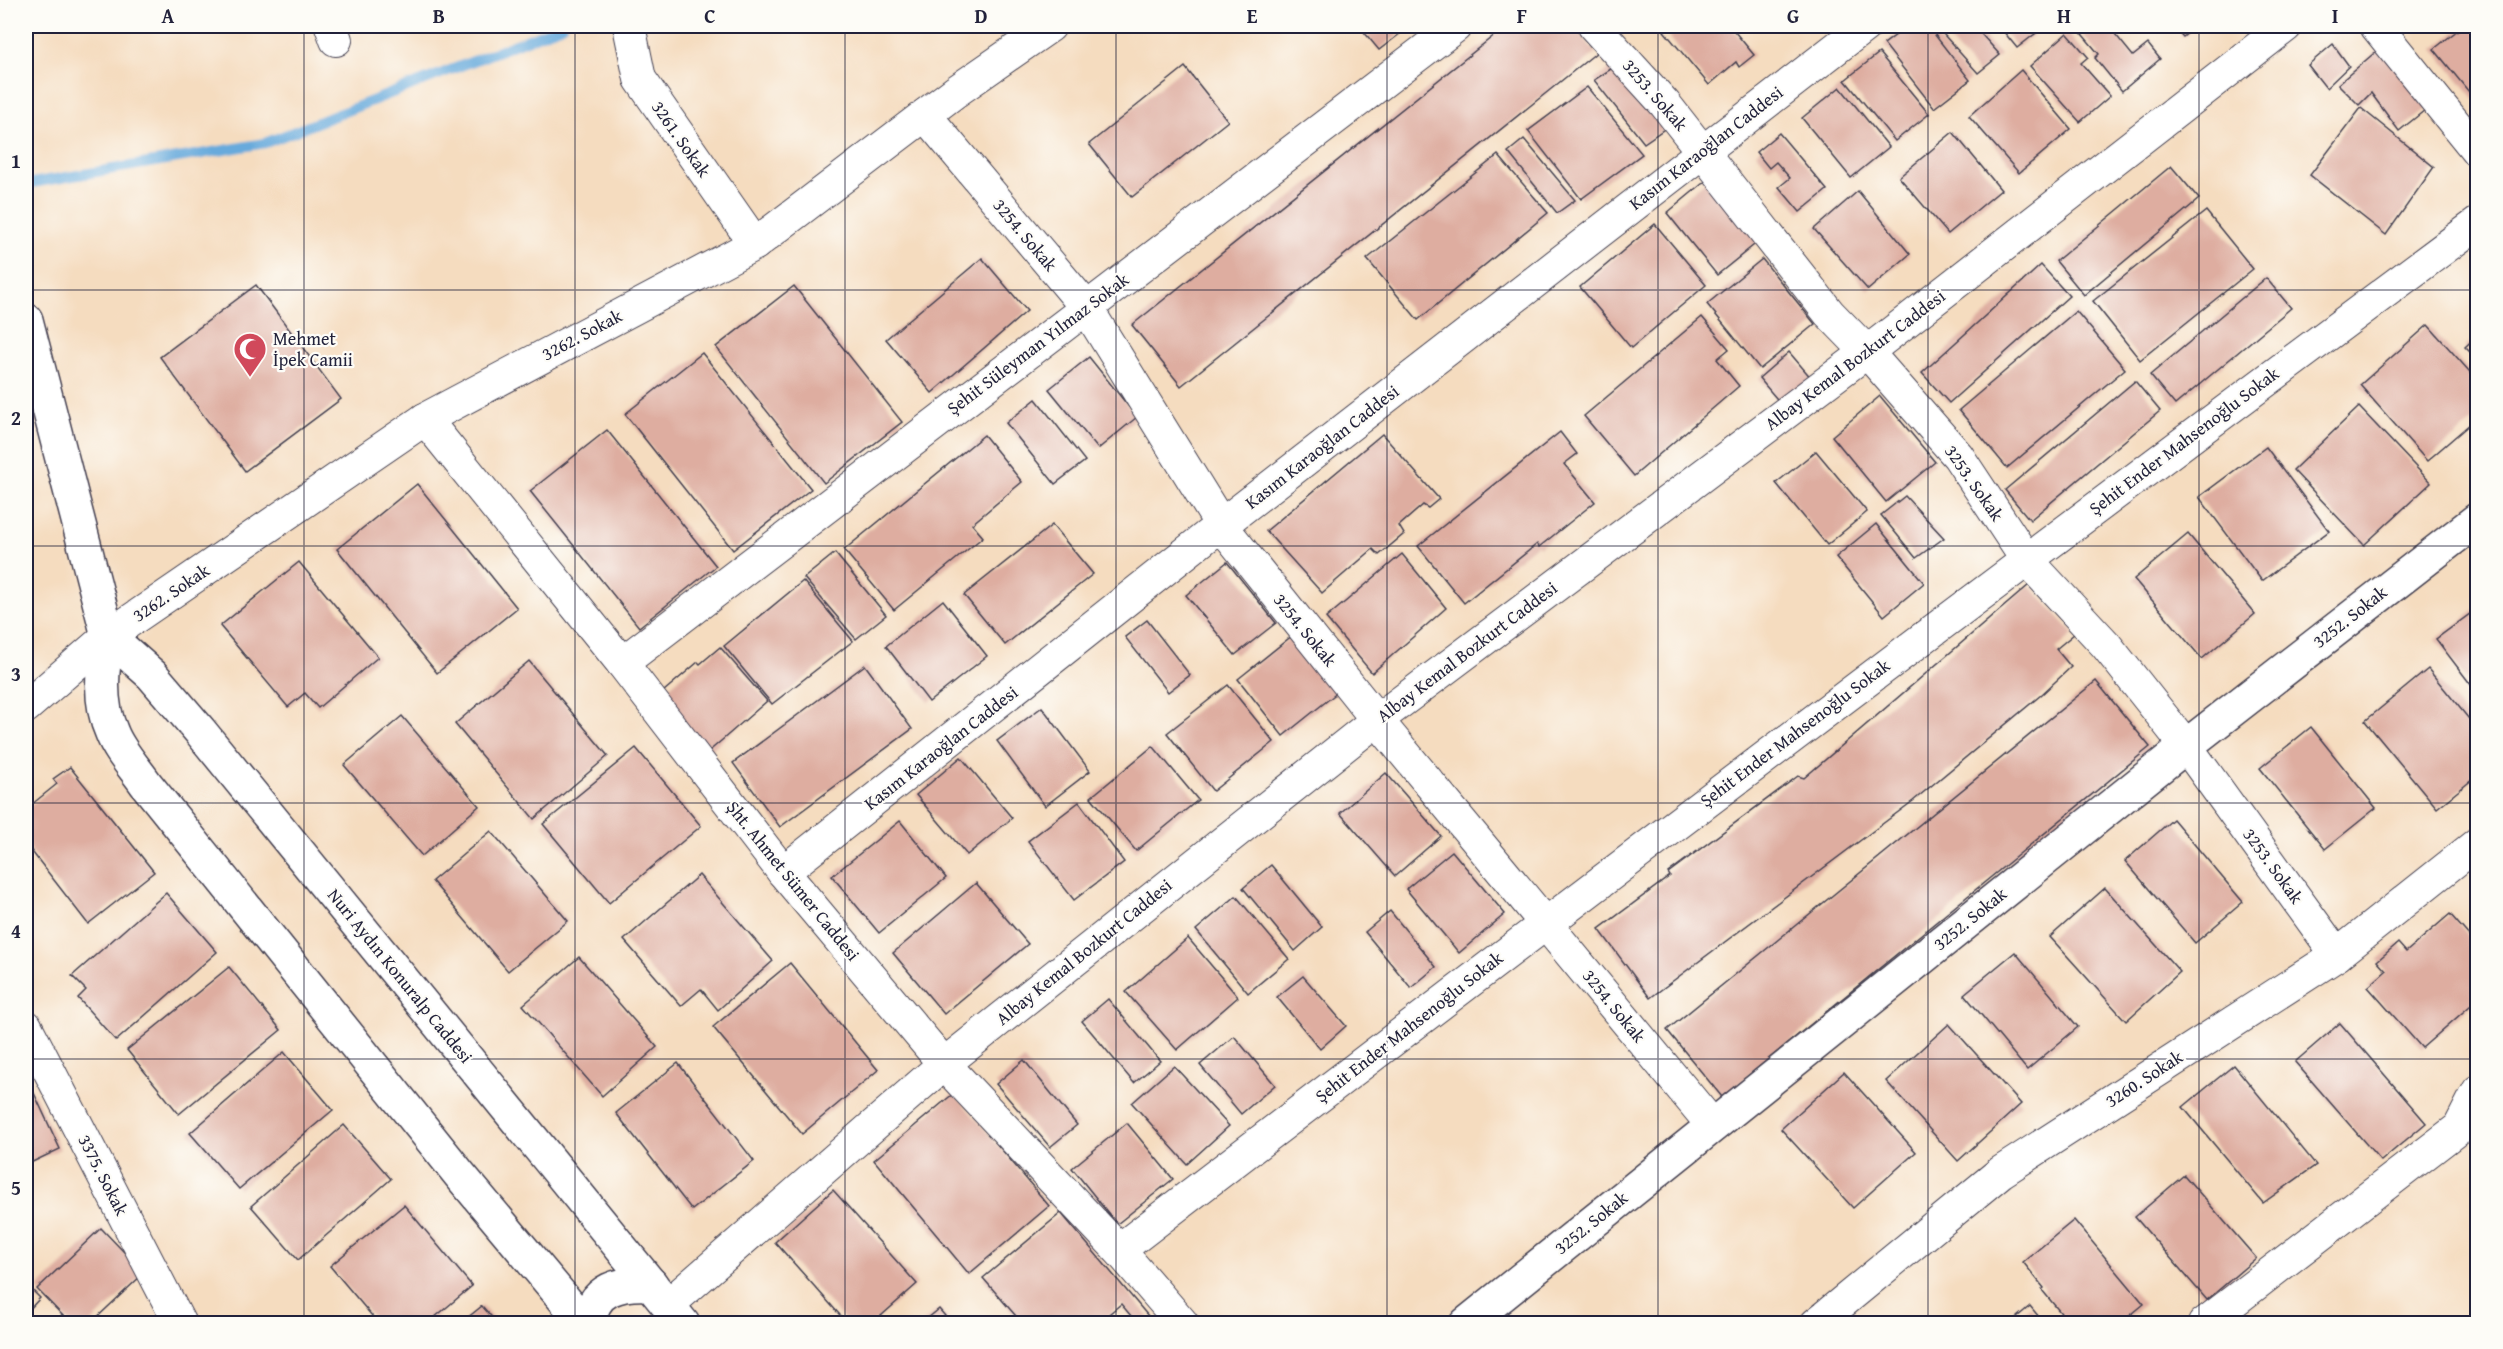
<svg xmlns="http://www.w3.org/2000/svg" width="2503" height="1349" viewBox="0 0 2503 1349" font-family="'Gentium Book Plus',serif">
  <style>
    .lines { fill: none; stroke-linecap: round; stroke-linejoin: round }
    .stream { stroke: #68aadc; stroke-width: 10 }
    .building { fill: #deada0 }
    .minor-casing { stroke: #423e4f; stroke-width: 34 }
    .tertiary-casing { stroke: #423e4f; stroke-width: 36 }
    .minor { stroke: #fff; stroke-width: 32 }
    .tertiary { stroke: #fff; stroke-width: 33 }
    .grid { fill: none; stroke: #22223b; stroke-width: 1.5; stroke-opacity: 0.55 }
    .labels { text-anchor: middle; stroke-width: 4.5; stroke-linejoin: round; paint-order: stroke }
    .street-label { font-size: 18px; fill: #22223b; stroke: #fdfcf7 }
    .poi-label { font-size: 18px; fill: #22223b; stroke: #fdfcf7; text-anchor: start }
    .neatline { fill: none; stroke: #22223b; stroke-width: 2 }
    .grid-label { font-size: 20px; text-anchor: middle; font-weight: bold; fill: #22223b }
  </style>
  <rect width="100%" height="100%" fill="#fdfcf7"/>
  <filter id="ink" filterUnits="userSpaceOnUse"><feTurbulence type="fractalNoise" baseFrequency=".0167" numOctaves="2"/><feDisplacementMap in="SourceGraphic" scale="12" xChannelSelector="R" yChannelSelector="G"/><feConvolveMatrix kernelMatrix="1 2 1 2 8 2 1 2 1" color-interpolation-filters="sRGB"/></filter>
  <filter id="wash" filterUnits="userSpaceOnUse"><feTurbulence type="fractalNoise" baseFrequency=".008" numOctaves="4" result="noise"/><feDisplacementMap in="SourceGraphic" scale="24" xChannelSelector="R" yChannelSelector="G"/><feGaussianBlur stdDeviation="1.35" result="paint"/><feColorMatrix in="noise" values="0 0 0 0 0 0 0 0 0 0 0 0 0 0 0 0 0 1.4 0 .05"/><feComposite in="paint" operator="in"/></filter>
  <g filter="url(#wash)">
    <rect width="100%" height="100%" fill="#f5dcbf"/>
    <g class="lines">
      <polyline class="stream" points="26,184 265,143 562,26"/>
    </g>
    <g id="blocks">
      <g class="building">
        <polygon points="1359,26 1410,26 1379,50"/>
        <polygon points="1506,26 1574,26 1596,53 1181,386 1132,325"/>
        <polygon points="1671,26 1730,26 1754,55 1739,67 1736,62 1709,85 1664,31"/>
        <polygon points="1908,26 1928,26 1970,80 1934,108 1884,44"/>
        <polygon points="1936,26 1974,26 2000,55 1978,73"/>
        <polygon points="1999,26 2045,26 2017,48"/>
        <polygon points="2081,26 2126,26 2115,34 2133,56 2148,44 2160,59 2122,91 2095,58 2099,54 2077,28"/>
        <polygon points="2173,26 2196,26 2183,37"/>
        <polygon points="2463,26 2478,26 2478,103 2434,49"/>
        <polygon points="2067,33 2088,57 2081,63 2110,96 2080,122 2030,66"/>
        <polygon points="2333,44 2349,66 2326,88 2308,65"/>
        <polygon points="2379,49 2430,106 2399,131 2371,93 2359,105 2338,84"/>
        <polygon points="1879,53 1929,114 1895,141 1845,80"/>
        <polygon points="1617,65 1670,125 1644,143 1594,80"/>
        <polygon points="1185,67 1228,121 1132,197 1089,144"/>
        <polygon points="2021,70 2071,129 2019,173 1969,116"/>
        <polygon points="1587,87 1642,154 1581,199 1528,131"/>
        <polygon points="1840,87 1889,147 1851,178 1802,118"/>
        <polygon points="2361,108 2434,167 2386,235 2310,175"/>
        <polygon points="1953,132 2001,190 1948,234 1899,177"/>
        <polygon points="1779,133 1827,190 1800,212 1779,187 1790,178 1776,162 1769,168 1756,152"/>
        <polygon points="1524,139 1575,200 1557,213 1508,152"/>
        <polygon points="1498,155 1548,213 1418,320 1367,259"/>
        <polygon points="2171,166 2199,199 2084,295 2056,261"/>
        <polygon points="1708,179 1759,241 1717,275 1667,213"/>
        <polygon points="1858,191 1910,254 1868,290 1814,229"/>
        <polygon points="2206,211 2253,269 2140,360 2093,301"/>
        <polygon points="1655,224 1706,285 1631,348 1580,287"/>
        <polygon points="982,258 1027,311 932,393 886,339"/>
        <polygon points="1762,259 1815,324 1760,369 1707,304"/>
        <polygon points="2041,265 2069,296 1949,403 1922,373"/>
        <polygon points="2266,278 2291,308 2175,405 2150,375"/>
        <polygon points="256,285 341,399 245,471 160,357"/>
        <polygon points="794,286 902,422 824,483 716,347"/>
        <polygon points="2076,311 2125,369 2007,468 1959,410"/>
        <polygon points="1702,317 1729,349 1717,359 1739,386 1634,476 1584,416"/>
        <polygon points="2428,325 2478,381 2478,417 2427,461 2360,385"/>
        <polygon points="2478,335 2478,360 2465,347"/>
        <polygon points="1789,352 1812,379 1782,405 1759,378"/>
        <polygon points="702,353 811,489 733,550 625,414"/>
        <polygon points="1089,357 1137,417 1098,449 1049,389"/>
        <polygon points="2135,381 2160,411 2030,520 2005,490"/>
        <polygon points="1880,396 1935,462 1886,502 1832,436"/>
        <polygon points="1036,399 1085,461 1055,484 1006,423"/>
        <polygon points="2359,407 2431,483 2364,545 2293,470"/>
        <polygon points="607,430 716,566 639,627 530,491"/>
        <polygon points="1560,432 1577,454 1564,464 1595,502 1539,547 1537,544 1464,603 1418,546"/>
        <polygon points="1382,434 1439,499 1428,508 1423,505 1399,526 1404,534 1379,555 1373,549 1322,593 1266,531"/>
        <polygon points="984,435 1022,482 972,524 983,537 894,610 844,550"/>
        <polygon points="2266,447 2329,531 2262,581 2199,497"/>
        <polygon points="1816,451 1867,512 1827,545 1776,483"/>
        <polygon points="417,484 517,608 437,673 337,549"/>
        <polygon points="1905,496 1944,538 1916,558 1881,515"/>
        <polygon points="1876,524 1924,583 1884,616 1836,557"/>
        <polygon points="1052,525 1093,574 1005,645 964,595"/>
        <polygon points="2188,534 2255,614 2202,659 2134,579"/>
        <polygon points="835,553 886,615 856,639 804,578"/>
        <polygon points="1402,554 1446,608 1372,673 1326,618"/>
        <polygon points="299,562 378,657 318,708 305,693 288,707 220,626"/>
        <polygon points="1227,562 1276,623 1235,655 1186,595"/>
        <polygon points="803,581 853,641 772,704 724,646"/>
        <polygon points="2029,585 2074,634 2056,649 2071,667 2041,695 1913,801 1650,998 1599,929 1670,876 1668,873 1798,776 1804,778"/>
        <polygon points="943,600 987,656 929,702 886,646"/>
        <polygon points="2478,608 2478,694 2436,639"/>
        <polygon points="1147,620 1190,675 1168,692 1125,637"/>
        <polygon points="1298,631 1343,688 1283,736 1238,679"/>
        <polygon points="720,647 767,701 706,754 657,697 698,662 700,664"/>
        <polygon points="529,661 608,756 534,819 455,724"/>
        <polygon points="865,665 912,729 780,827 733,763"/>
        <polygon points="2428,669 2478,730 2478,775 2437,808 2365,721"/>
        <polygon points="2096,681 2150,747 1722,1097 1667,1030"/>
        <polygon points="1228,685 1274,742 1213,791 1167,733"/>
        <polygon points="1042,707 1090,771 1045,806 997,741"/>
        <polygon points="402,716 479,806 422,856 344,765"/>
        <polygon points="2311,727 2376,808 2325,849 2260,768"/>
        <polygon points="1153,746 1198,800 1136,851 1091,797"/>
        <polygon points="636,748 701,826 609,903 543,824"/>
        <polygon points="961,757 1012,818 967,855 916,795"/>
        <polygon points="70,767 154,872 88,924 26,844 26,809 57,784 53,779"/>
        <polygon points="1386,773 1441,836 1395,876 1340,813"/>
        <polygon points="1079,802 1124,862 1074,900 1028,841"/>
        <polygon points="2173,819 2243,902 2195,943 2125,861"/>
        <polygon points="900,821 946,878 879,933 832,876"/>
        <polygon points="491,831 568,921 508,971 432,881"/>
        <polygon points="1452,851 1505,914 1459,953 1406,889"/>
        <polygon points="1271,865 1322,927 1295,951 1243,888"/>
        <polygon points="699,875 773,961 718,1010 701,989 681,1006 624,940"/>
        <polygon points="976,883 1028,944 944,1014 893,953"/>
        <polygon points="2105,888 2180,972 2126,1021 2050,937"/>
        <polygon points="166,893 217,952 116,1041 78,998 86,990 72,976"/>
        <polygon points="1236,896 1289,959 1248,993 1196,930"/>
        <polygon points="1390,911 1436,967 1411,988 1365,932"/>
        <polygon points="2450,914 2478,946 2478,999 2422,1048 2368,987 2386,971 2377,961 2398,943 2406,952"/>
        <polygon points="1188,938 1238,997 1177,1050 1126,992"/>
        <polygon points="2015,952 2078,1027 2027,1070 1964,994"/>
        <polygon points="579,957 657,1047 602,1096 523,1005"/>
        <polygon points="790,963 878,1070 802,1134 713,1027"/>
        <polygon points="229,967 281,1030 179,1114 127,1050"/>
        <polygon points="1303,976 1346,1026 1320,1049 1277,997"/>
        <polygon points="1108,999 1160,1061 1134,1083 1082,1021"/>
        <polygon points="2340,1023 2426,1123 2381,1161 2295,1062"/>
        <polygon points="1949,1024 2021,1104 1958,1161 1886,1081"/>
        <polygon points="1234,1036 1275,1085 1241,1114 1200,1065"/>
        <polygon points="284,1052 333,1110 239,1189 190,1133"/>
        <polygon points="1024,1060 1077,1125 1050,1147 996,1084"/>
        <polygon points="678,1063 754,1161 692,1210 616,1113"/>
        <polygon points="2234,1065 2316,1165 2263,1203 2183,1107"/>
        <polygon points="1174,1066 1229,1126 1187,1164 1132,1103"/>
        <polygon points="1844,1072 1916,1152 1853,1208 1781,1129"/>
        <polygon points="34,1093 60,1149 26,1165 26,1097"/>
        <polygon points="954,1093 1049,1206 969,1274 874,1160"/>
        <polygon points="1127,1123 1173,1179 1117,1224 1072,1168"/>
        <polygon points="344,1125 391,1179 298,1260 251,1206"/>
        <polygon points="2184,1175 2256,1258 2207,1300 2135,1217"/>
        <polygon points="833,1190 917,1284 873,1323 847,1323 775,1242"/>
        <polygon points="404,1205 472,1286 428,1323 378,1323 330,1266"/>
        <polygon points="1061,1213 1154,1323 1137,1323 1121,1304 1098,1323 1022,1323 983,1278"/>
        <polygon points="2074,1220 2144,1304 2121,1323 2069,1323 2042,1290 2044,1288 2023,1262"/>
        <polygon points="101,1228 144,1273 91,1323 70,1323 37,1289"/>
        <polygon points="26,1284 40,1298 26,1313"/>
        <polygon points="482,1306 497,1323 461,1323"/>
        <polygon points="2030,1306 2044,1323 2010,1323"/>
        <polygon points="939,1309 951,1323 922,1323"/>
      </g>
    </g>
  </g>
  <g filter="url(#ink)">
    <use href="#blocks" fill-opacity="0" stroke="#423e4f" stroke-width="1.5"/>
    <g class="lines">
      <g class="minor-casing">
        <g id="minor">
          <polyline points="331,26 336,40"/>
          <polyline points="629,26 640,79 755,244"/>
          <polyline points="1594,26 1665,104 1829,313 1867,352 1958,456 2026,559 2106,645 2186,746 2337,955"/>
          <polyline points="2376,26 2478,152"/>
          <polyline points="925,115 1086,307 1221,525 1377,720 1713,1126"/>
          <polyline points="425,419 622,663 783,872 944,1064 1119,1250 1183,1324"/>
          <polyline points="622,663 1456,26"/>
          <polyline points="26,707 108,636 425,419 755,244 955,92 1050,26"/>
          <polyline points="783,872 1221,525 1865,26"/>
          <polyline points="26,1026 180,1324"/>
          <path d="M 1119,1250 C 1569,904 2022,562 2478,223"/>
          <polyline points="668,1305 944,1064 1377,720 1867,352 2286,26"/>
          <polyline points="1816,1324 2001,1172 2337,955 2478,843"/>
          <polyline points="2204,1324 2459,1128 2478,1091"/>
        </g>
      </g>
      <g class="tertiary-casing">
        <g id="tertiary">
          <path d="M 26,320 L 108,636 C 102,668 98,702 112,733 C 119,751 135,768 146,784 L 460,1175 L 585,1324"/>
          <polyline points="108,636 152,675 200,731 683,1324"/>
          <path d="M 590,1324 C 590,1288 622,1282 651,1284"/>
          <polyline points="1466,1324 2186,746 2478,519"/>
        </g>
      </g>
      <use href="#minor" class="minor"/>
      <use href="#tertiary" class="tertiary"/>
    </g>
  </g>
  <path class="grid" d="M 304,26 L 304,1324M 575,26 L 575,1324M 845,26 L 845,1324M 1116,26 L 1116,1324M 1387,26 L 1387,1324M 1658,26 L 1658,1324M 1928,26 L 1928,1324M 2199,26 L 2199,1324M 26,290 L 2478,290M 26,546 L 2478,546M 26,803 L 2478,803M 26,1059 L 2478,1059"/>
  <defs>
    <g id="mosque-pin" transform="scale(1.725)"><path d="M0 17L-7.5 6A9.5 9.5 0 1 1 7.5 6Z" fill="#d1495b" stroke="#fdfcf7"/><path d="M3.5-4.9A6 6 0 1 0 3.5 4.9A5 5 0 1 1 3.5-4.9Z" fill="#fff"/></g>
  </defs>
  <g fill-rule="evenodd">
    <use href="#mosque-pin" x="250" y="349"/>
  </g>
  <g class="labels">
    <g class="street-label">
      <text transform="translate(1655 95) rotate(49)" y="6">3253. Sokak</text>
      <text transform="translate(681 139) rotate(55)" y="6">3261. Sokak</text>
      <text transform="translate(1706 148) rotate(-38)" y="6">Kasım Karaoğlan Caddesi</text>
      <text transform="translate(1025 235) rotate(50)" y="6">3254. Sokak</text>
      <text transform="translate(582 335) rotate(-28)" y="6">3262. Sokak</text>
      <text transform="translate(1038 344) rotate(-37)" y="6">Şehit Süleyman Yılmaz Sokak</text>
      <text transform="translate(1855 360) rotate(-37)" y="6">Albay Kemal Bozkurt Caddesi</text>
      <text transform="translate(2184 441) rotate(-37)" y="6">Şehit Ender Mahsenoğlu Sokak</text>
      <text transform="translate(1322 447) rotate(-38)" y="6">Kasım Karaoğlan Caddesi</text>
      <text transform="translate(1974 483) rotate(55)" y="6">3253. Sokak</text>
      <text transform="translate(171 593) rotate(-34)" y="6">3262. Sokak</text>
      <text transform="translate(2350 617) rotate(-38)" y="6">3252. Sokak</text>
      <text transform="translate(1305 630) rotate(51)" y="6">3254. Sokak</text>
      <text transform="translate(1467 652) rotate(-37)" y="6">Albay Kemal Bozkurt Caddesi</text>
      <text transform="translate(1795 733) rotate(-37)" y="6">Şehit Ender Mahsenoğlu Sokak</text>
      <text transform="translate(941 748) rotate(-38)" y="6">Kasım Karaoğlan Caddesi</text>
      <text transform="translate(2273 866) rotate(54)" y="6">3253. Sokak</text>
      <text transform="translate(793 881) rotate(51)" y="6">Şht. Ahmet Sümer Caddesi</text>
      <text transform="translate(1970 919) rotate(-39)" y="6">3252. Sokak</text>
      <text transform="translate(1084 952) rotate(-39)" y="6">Albay Kemal Bozkurt Caddesi</text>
      <text transform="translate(400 976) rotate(51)" y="6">Nuri Aydın Konuralp Caddesi</text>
      <text transform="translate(1614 1006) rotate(51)" y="6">3254. Sokak</text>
      <text transform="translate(1409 1027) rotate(-38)" y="6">Şehit Ender Mahsenoğlu Sokak</text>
      <text transform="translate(2144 1079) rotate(-33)" y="6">3260. Sokak</text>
      <text transform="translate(103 1175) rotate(63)" y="6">3375. Sokak</text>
      <text transform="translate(1591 1223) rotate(-39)" y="6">3252. Sokak</text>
    </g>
    <g class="poi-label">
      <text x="273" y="345">Mehmet<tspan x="273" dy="21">İpek Camii</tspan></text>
    </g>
  </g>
  <rect width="2503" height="1349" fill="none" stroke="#fdfcf7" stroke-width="66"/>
  <rect x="33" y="33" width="2437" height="1283" class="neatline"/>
  <g class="grid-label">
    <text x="168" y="23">A</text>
    <text x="439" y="23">B</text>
    <text x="710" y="23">C</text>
    <text x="981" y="23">D</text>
    <text x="1252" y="23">E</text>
    <text x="1522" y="23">F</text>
    <text x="1793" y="23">G</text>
    <text x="2064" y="23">H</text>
    <text x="2335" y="23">I</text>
    <text x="16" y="168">1</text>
    <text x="16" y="425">2</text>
    <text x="16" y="681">3</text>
    <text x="16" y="938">4</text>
    <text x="16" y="1195">5</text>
  </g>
</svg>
